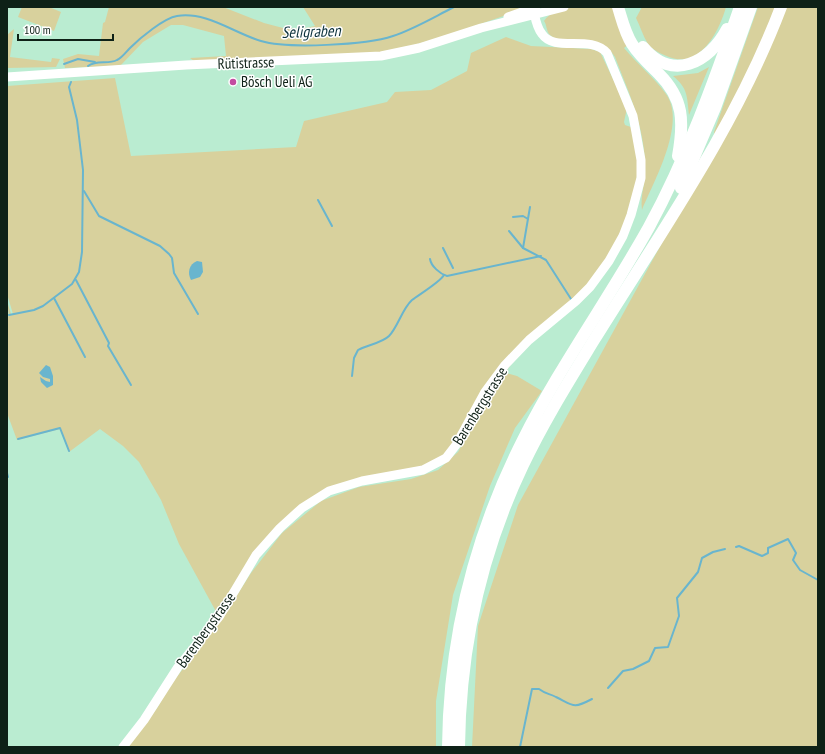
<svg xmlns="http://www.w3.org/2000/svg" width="825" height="754" viewBox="0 0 825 754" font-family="'PT Sans Narrow',sans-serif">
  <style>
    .green { fill: #d8d19d }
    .water { fill: #69b5ce }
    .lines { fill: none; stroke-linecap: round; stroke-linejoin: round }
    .stream { stroke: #69b5ce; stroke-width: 2 }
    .secondary { stroke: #fff; stroke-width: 9 }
    .highway { stroke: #fff; stroke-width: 12 }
    .poi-dot { fill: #c34ba0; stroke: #fff; stroke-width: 1.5 }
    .labels { text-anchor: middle; stroke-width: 3; stroke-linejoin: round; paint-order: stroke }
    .street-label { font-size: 15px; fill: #0e2117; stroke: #fff }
    .poi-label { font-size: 15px; fill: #0e2117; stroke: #fff; text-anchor: start }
    .water-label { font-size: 16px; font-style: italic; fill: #0c313c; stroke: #fff }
  </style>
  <rect width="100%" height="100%" fill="#baecd1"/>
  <g class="green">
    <polygon points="22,7 49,7 61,12 54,31 18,17"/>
    <path d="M 109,7 L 223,7 L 264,23 L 283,28 L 301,29 L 315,26 L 303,7 L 529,7 C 480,24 432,42 381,53 L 194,61 L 190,58 L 226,56 L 224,36 L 183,25 L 171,25 L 143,42 L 120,66 L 65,68 L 63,59 L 78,54 L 99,56 L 103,23 L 105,22 Z"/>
    <path d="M 573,7 L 616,7 L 628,45 L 624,48 C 637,64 654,77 666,94 C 687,123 654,181 642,210 C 640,194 646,182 645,167 C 645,128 629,93 615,57 C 596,27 565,49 550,35 C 546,31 547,25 544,21 C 550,11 563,10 573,7 Z"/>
    <path d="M 642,7 L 726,7 C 719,32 700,69 669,57 C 661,54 653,50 648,44 C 643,36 640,26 636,18 Z"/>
    <polygon points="758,7 818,7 818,747 472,747 478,626 518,505 663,241 717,152 714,132"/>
    <polygon points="14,29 10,57 51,62 52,58 60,59 56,67 7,68 7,35"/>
    <polygon points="506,37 531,46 591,49 600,52 627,108 624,122 625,125 634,128 639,163 631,215 598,276 529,340 438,463 337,488 280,528 219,617 179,544 161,500 139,462 123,446 100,429 69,452 60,429 17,440 7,413 7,317 9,316 7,301 11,314 13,314 7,294 7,86 115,78 131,156 296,147 304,121 387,102 395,92 431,90 467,71 471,53"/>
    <path d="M 709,67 L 689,115 C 687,97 688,88 673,76 L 698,73 Z"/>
    <polygon points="506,373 517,376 542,391 515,428 490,486 453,595 436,701 436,747 127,747 157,708 172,683 223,617 251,573 282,533 321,501 359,487 411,479 438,470 458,452 499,381"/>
  </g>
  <g class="water">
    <path d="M 197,261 L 202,262 L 203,272 L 200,277 L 191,280 C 187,273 189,264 197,261 Z"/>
    <polygon points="46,365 50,367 53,376 53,385 47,388 41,382 40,377 46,381 50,382 50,379 43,377 39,373"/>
  </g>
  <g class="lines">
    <g class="stream">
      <polyline points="64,64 78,59 95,62"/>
      <path d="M 88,66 C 97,59 108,65 117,60 C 122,58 126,52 130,48 C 140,38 164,18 177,16 C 206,11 234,33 261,41 C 288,49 366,45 393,36 C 414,29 434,17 454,7"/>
      <polyline points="84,191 99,216 160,246 169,254 172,258 174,273 198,314"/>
      <polyline points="318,200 332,226"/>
      <polyline points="513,217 523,216 528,219"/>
      <polyline points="509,231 523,248 546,260 571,299"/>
      <polyline points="443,248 453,268"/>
      <polyline points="523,248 530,207"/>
      <path d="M 430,259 C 431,266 440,274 447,276 L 541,256"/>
      <polyline points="76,280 109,343 108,346 131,385"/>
      <polyline points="54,298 85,357"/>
      <polyline points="9,315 34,310 43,306 72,284 79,272 82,252 83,170 77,120 69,87 71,82"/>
      <path d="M 352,376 L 354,358 L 358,350 C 367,345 382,343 389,336 C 398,327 402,309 412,300 C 420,294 440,282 444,275"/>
      <polyline points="18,439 60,428 69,451"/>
      <polyline points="7,473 8,477"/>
      <polyline points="736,547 739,546 762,556 768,553 768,548 788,539 796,553 793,560 800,570 818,580"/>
      <polyline points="608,688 623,671 633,669 649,661 655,648 668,647 679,616 677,598 698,572 702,558 713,552 725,549"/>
      <path d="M 520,747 L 532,689 L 539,689 C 547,695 549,693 556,697 C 574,706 573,709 592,699"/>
    </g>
    <g class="secondary">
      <polyline points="508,17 536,7"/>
      <polyline points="7,77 186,65 381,56 419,48 481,28 564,7"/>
      <path d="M 123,747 L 144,720 L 178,667 L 219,617 L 256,555 L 280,528 L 302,508 L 329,491 L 362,481 L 423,470 L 446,458 L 456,445 L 485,392 L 505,365 L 529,340 L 576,301 L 590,287 L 609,261 L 623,236 L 631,215 L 641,178 L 641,160 L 633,116 L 607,53 C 590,34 555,53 542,34 C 536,27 535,16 533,8"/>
    </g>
    <g class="highway">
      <path d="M 618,7 C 622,20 625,33 632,44 C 639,55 649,64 659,74 C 684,99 684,122 678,156"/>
      <path d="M 643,47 C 672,82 709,63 727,29"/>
      <polyline points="681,188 715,108 751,7"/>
      <path d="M 448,747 C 449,640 475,535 523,440 C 560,366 609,299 649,227 C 687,157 714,82 740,7"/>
      <path d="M 459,747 C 460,650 481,553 523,465 C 544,421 569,381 594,340 C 661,232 736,126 781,7"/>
    </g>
  </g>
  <circle class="poi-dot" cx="233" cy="82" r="4"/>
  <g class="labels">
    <g class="street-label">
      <text transform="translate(246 63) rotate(-2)" y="5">Rütistrasse</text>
      <text transform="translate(480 406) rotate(-58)" y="5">Barenbergstrasse</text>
      <text transform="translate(206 630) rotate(-54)" y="5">Barenbergstrasse</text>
    </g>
    <g class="poi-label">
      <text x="241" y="87">Bösch Ueli AG</text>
    </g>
    <g class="water-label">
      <text transform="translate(311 31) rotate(-2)" y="6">Seligraben</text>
    </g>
  </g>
  <rect width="825" height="754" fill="none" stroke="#0e2117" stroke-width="16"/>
  <path d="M18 34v6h95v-6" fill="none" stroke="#0e2117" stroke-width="2"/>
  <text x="24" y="34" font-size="12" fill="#0e2117" stroke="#ffffff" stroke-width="3" paint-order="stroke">100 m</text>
</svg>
